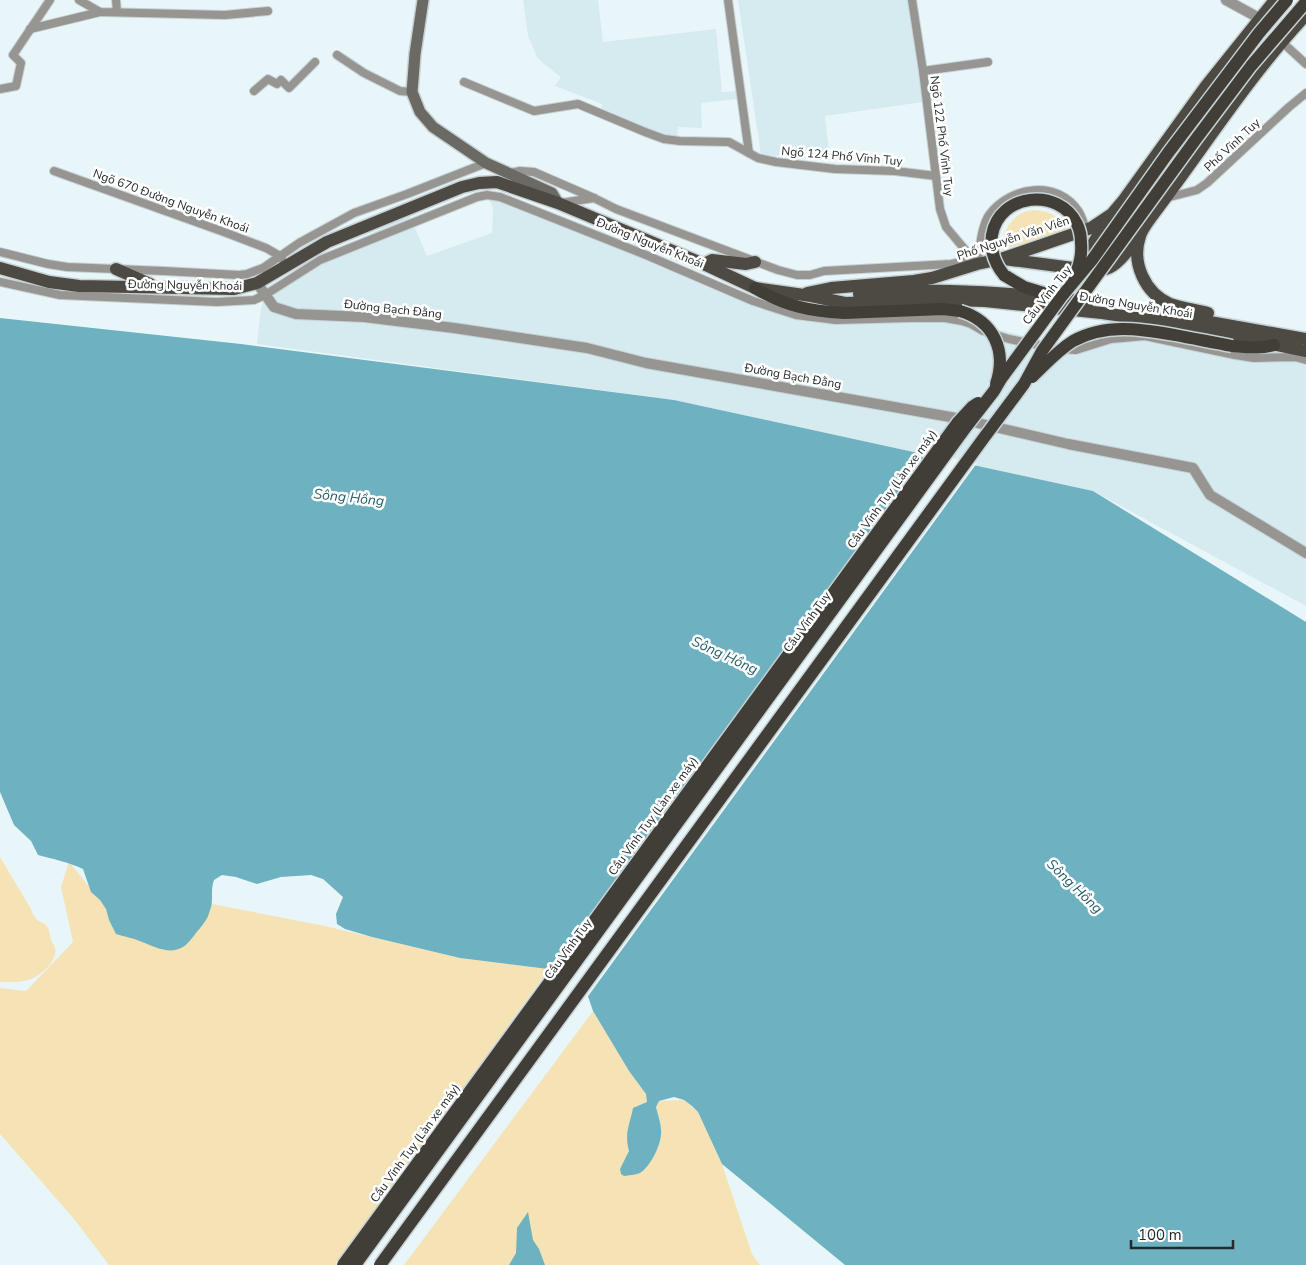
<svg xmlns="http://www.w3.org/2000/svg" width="1306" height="1265" viewBox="0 0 1306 1265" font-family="'Nunito Sans',sans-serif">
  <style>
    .built { fill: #d5ebf0 }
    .green { fill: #f5e3b6 }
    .water { fill: #6eb2c2 }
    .pier { fill: #e9f6f9 }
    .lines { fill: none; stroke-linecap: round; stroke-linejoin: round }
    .minor-casing { stroke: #c6d1d4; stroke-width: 10 }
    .tertiary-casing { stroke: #c6d1d4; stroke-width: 12 }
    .secondary-casing { stroke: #c6d1d4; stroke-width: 14 }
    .primary-casing { stroke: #c6d1d4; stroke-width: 15 }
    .trunk-casing { stroke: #c6d1d4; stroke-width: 15 }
    .minor { stroke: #979591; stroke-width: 8 }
    .tertiary { stroke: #979591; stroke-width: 10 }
    .secondary { stroke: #6b6963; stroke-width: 11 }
    .primary { stroke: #4d4a43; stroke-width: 12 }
    .trunk { stroke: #403e36; stroke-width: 12 }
    .trunk-bridge-casing { stroke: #c6d1d4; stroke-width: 15; stroke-linecap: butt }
    .trunk-bridge { stroke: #403e36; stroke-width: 12 }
    .labels { text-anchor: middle; stroke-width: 5; stroke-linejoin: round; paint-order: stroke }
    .street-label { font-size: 12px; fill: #252a2b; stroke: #fff }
    .water-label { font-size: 14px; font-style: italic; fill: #245d69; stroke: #fff }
  </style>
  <rect width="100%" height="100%" fill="#e9f6f9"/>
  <g class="built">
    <polygon points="523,0 598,0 603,42 716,29 722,92 736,91 737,99 701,103 702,128 678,127 677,137 649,131 601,108 602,104 555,86 561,77 544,64 537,57 528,36"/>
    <polygon points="738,0 907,0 923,102 825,116 829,153 814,155 813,153 808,153 808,151 776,156 761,155"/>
    <polygon points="487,195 753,301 961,320 1052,343 1075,347 1095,338 1110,335 1306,362 1306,606 1093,491 674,400 257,344 261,308 268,286 322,263 408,212 427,256 492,233 493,208"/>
  </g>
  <g class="green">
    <path d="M 1033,210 C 1049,211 1059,215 1067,229 L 1002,250 C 1002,230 1013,212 1033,210 Z"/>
    <path d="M 0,857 L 31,909 C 36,925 43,919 48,928 C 50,932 50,936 51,940 C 53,944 57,949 55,954 C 53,965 40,975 31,979 C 22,983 10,982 0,982 Z"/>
    <polygon points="69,862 100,900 144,915 212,904 325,926 460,958 549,969 335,1265 109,1265 74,1219 0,1134 0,988 26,991 73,942 61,887"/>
    <polygon points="593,1011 629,1071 646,1094 659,1101 684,1100 698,1112 722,1164 752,1254 760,1265 404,1265"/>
  </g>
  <g class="water">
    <path d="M 0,318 L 241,344 L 674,400 L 1093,491 L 1306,622 L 1306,1265 L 845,1265 L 722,1164 L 698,1112 L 692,1106 L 684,1100 L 674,1097 L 659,1101 L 656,1107 C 658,1116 662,1125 661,1135 C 660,1147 650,1167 640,1173 C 635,1175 629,1175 624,1176 L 621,1174 L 620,1169 L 629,1151 C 624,1133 630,1124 633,1108 L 647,1102 L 646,1094 L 629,1071 L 593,1011 L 580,973 L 460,958 L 372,937 L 345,929 L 337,924 L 336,914 L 343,897 L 323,879 L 311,875 L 281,877 L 257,884 L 236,877 L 222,875 L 214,880 C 210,890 214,901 210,910 C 208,919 202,926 196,933 C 192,938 188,944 183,947 C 170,955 155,947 142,942 C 134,938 125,937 116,934 L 109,920 L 106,909 L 100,900 L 91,892 L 83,869 C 68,862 53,859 38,855 L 31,841 L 14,825 L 0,792 Z"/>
    <polygon points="528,1212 533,1240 539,1249 545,1265 509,1265 516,1253 517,1228"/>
  </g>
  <polygon class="pier" points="932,454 977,463 586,999 579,975 554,972"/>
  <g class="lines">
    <g class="minor-casing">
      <g id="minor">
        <polyline points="79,0 100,12 225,15 268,11"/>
        <polyline points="116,0 117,12"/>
        <polyline points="728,0 749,153"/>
        <polyline points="912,0 923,71 940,209 946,227 977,264"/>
        <polyline points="30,29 100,12"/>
        <polyline points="1282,42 1306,64"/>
        <polyline points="337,55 364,73 400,91 412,92"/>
        <polyline points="923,71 988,62"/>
        <polyline points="464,82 534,111 578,104 645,132 664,139 680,141 729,142 758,158 776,162 835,169 895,171 936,176"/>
        <polyline points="0,89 16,86 21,63 13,55 50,0"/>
        <polyline points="254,91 268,79 277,84 281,80 289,88 315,62"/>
        <polyline points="54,171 224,232 266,248 280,256 282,259"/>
        <polyline points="510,173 520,171 534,172 594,198 616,209 778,270 797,275 810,275 824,271 951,264 967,261 970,262"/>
        <polyline points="1166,198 1197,190 1207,183 1289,107 1306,93"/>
        <polyline points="561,203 594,198"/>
        <polyline points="0,252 48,264 67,267 164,271 239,275 247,274 263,268 299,243 354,213 407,194 486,163"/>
        <path d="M 977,264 C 980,249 981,227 989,215 C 1010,186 1058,179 1079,212 C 1082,217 1084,224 1086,230"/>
        <polyline points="0,282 60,295 217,302 254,300 265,295 320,260 477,197 487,195 500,197 646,255 753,301 796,315 836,320 911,318 945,318 962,321 971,324 983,331 1009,339 1048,347"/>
        <polyline points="1061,349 1076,350 1111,339 1145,336 1235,355 1254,358 1295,357 1306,360"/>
      </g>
    </g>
    <g class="tertiary-casing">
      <g id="tertiary">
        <polyline points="1226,0 1259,18"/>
        <polyline points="257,283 274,307 296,314 364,317 454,328 587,348 646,363 956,418 1068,444 1193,468 1210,495 1306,553"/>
      </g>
    </g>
    <g class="secondary-casing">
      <polyline id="secondary" points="423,0 415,54 412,92 420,112 433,127 486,163 552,193 558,203"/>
    </g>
    <g class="primary-casing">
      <g id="primary">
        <path d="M 1004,259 L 1073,268 L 1106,269 C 1118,266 1131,246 1139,237"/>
        <polyline points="706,265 708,262 712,260 746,264 755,262"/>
        <polyline points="0,268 49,282 79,286 234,289 257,283 327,242 462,187 479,183 497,182 558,203 706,265 755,288 811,296 845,303 948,300 985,301 1102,313 1164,322 1306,351"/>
        <polyline points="1088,268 1086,260 1087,253 1108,220"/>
        <polyline points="116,269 150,284"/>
        <polyline points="807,293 831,288 914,281 932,278 977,264 1001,259 1091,228 1112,214 1123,201 1206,86 1275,0"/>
        <path d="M 859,294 C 889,292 920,290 951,291 C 997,292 1043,296 1088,302"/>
        <path d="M 1208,313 C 1196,310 1182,308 1170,304 C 1145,293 1131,263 1140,236 C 1142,229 1148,222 1152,216 C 1203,149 1248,77 1306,15"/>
        <polyline points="1165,314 1306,339"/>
      </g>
    </g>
    <g class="trunk-casing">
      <g id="trunk">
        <polyline points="1004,275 1024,287 1060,298"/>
        <path d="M 755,288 C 785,306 809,311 844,313 L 943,309 L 960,311"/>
        <path d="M 1232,346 C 1247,347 1260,349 1274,345"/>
      </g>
    </g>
    <use href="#minor" class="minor"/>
    <use href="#tertiary" class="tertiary"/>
    <use href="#secondary" class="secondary"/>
    <use href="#primary" class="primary"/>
    <use href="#trunk" class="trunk"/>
    <g class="trunk-bridge-casing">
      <g id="trunk-bridge">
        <path d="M 1004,275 C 995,264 990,250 992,235 C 999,193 1059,187 1077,224 C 1080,230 1081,237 1081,243 C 1082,254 1079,267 1074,277"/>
        <path d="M 960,311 C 994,321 1007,351 996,384"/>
        <path d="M 1032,377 C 1045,365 1057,351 1073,341 C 1106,323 1140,329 1175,335 C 1194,339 1213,342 1232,346"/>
        <polyline points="343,1265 958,422 972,407 978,403"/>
        <polyline points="355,1265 966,427 994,391 1001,379 1062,296 1092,260 1168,153 1259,33 1287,0"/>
        <polyline points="380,1265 983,439 1024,384 1042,351 1196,139 1251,66 1306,2"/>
      </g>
    </g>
    <use href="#trunk-bridge" class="trunk-bridge"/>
  </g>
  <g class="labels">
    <g class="street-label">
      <text transform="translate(942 136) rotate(83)" y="4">Ngõ 122 Phố Vĩnh Tuy</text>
      <text transform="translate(1232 145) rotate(-43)" y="4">Phố Vĩnh Tuy</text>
      <text transform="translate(842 156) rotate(5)" y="4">Ngõ 124 Phố Vĩnh Tuy</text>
      <text transform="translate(171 201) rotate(20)" y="4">Ngõ 670 Đường Nguyễn Khoái</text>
      <text transform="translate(1013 238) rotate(-18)" y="4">Phố Nguyễn Văn Viên</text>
      <text transform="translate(650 243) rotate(22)" y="4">Đường Nguyễn Khoái</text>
      <text transform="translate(185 285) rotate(1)" y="4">Đường Nguyễn Khoái</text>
      <text transform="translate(1047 295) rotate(-52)" y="4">Cầu Vĩnh Tuy</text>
      <text transform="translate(1136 305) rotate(9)" y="4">Đường Nguyễn Khoái</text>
      <text transform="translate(393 309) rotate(6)" y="4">Đường Bạch Đằng</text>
      <text transform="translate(793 376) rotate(10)" y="4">Đường Bạch Đằng</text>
      <text transform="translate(892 489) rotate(-54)" y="4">Cầu Vĩnh Tuy (Làn xe máy)</text>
      <text transform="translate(807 622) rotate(-54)" y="4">Cầu Vĩnh Tuy</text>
      <text transform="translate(653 816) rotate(-54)" y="4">Cầu Vĩnh Tuy (Làn xe máy)</text>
      <text transform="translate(568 949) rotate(-54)" y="4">Cầu Vĩnh Tuy</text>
      <text transform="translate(415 1143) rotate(-54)" y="4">Cầu Vĩnh Tuy (Làn xe máy)</text>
    </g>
    <g class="water-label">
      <text transform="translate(349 497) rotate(6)" y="5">Sông Hồng</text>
      <text transform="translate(725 655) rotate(25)" y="5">Sông Hồng</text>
      <text transform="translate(1075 886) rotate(44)" y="5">Sông Hồng</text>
    </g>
  </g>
  <path d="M1131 1240v8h102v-8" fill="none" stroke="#252a2b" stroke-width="2.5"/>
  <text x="1138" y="1240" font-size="15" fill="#252a2b" stroke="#ffffff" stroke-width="4" paint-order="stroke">100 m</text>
</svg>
